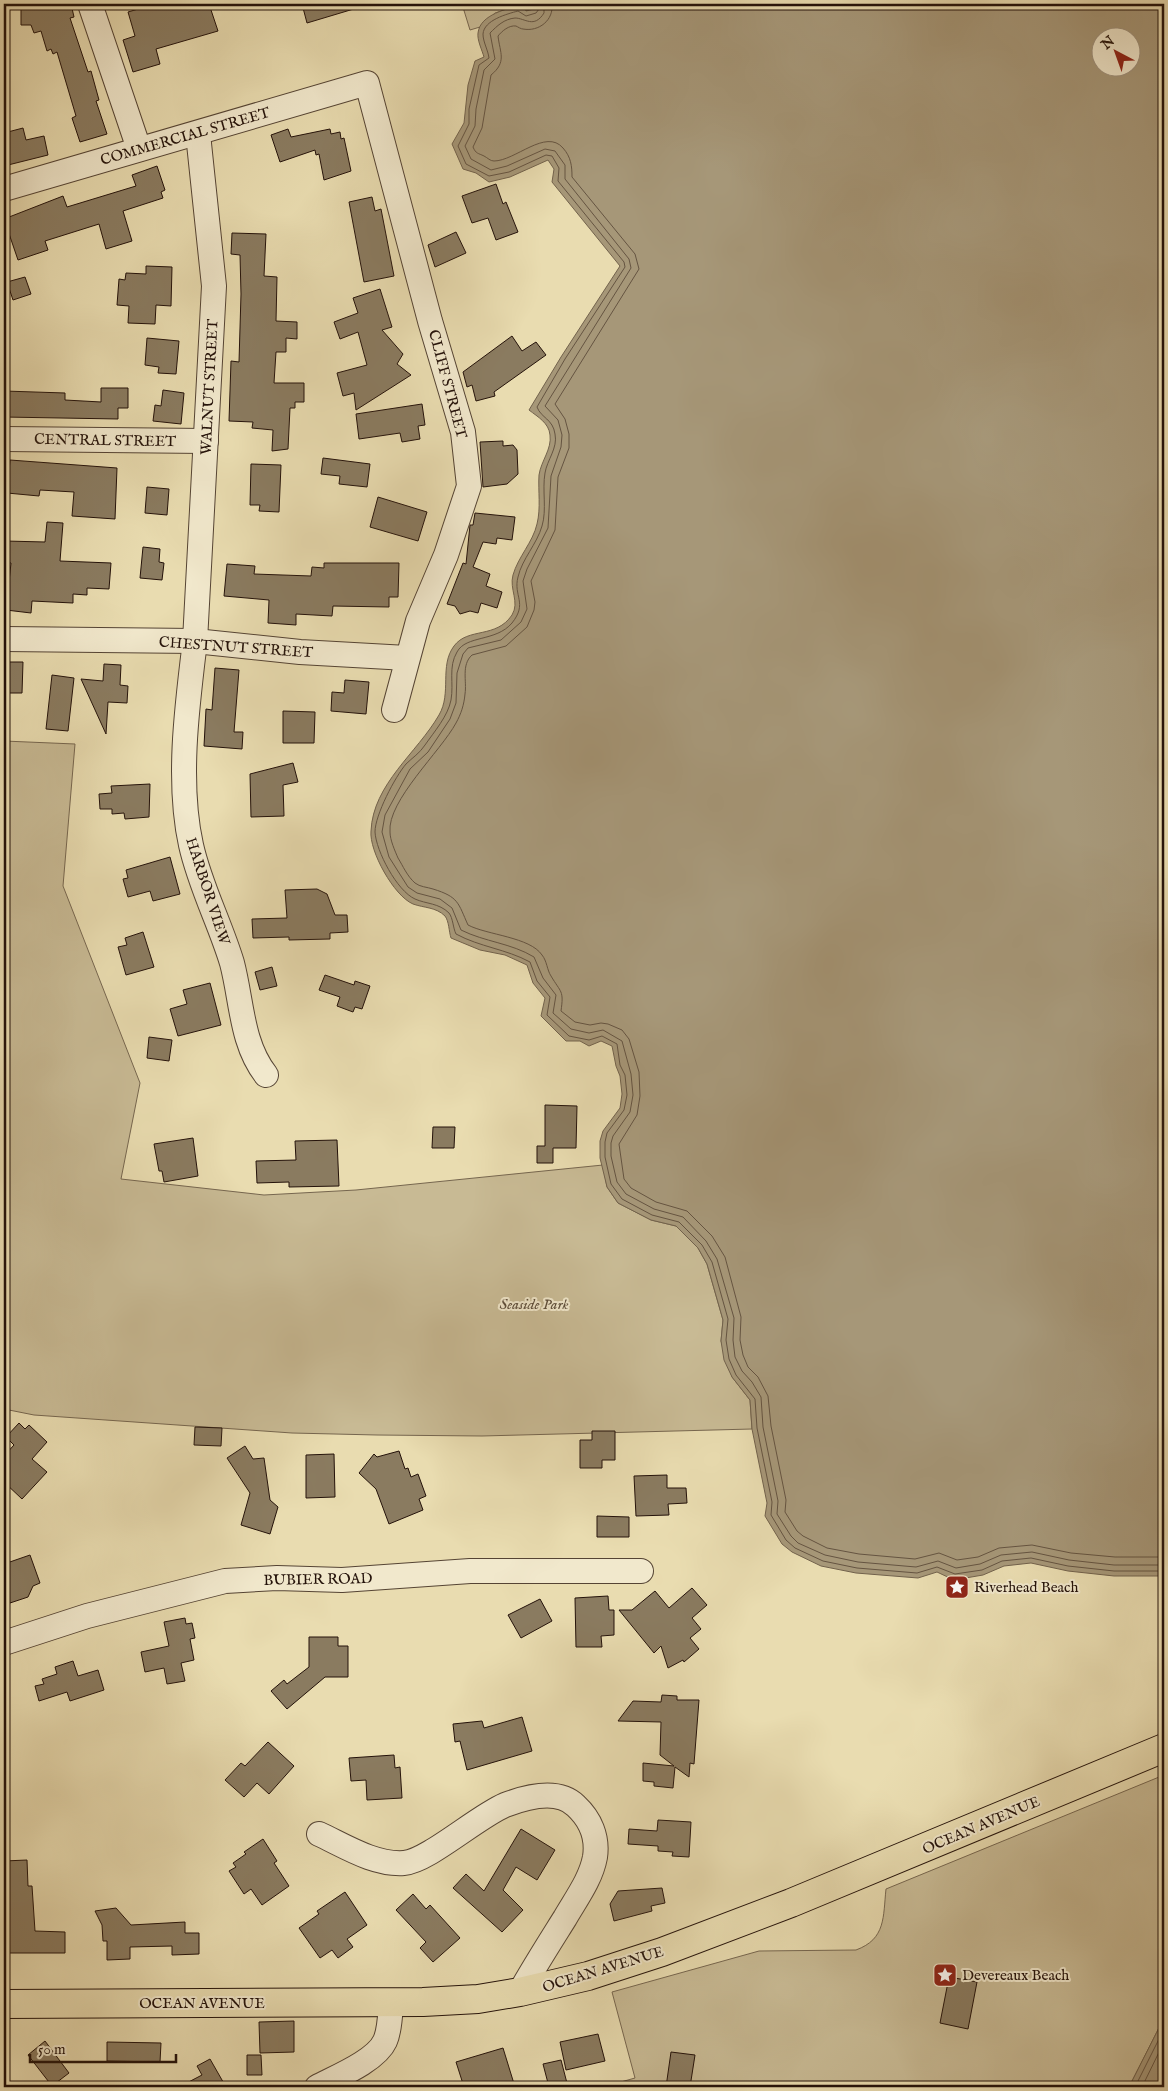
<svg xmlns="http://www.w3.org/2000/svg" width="1168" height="2091" viewBox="0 0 1168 2091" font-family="'IM FELL English',serif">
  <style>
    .green { fill: #c8ba94; stroke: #76664f }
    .water { fill: #a69778; stroke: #72624c; fill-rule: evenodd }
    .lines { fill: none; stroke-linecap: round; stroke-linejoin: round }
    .shore { stroke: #655441; stroke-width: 1 }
    .building { fill: #8a7b60; stroke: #24120a }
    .minor-casing { stroke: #554434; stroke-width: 26 }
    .major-casing { stroke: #24120a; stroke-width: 30 }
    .minor { stroke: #f1e8cc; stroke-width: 24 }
    .major { stroke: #e9dcb0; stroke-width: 28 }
    .labels { text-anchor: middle; stroke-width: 4; stroke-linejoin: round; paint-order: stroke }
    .street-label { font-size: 15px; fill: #24120a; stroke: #f1e8cc }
    .park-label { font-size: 15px; font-style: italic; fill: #5d4d3a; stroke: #f1e8cc }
    .poi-label { font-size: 15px; fill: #24120a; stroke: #f1e8cc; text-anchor: start }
  </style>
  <rect width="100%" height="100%" fill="#e9dcb0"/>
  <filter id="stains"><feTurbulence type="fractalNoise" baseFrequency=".004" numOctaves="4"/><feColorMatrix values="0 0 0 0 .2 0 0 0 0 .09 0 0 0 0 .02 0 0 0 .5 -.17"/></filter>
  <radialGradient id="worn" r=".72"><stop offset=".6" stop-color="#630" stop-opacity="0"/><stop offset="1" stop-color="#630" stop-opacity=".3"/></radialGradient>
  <g class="green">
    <polygon points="462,4 532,4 534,9 525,11 523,4 495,13 480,27 470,30"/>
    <polygon points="4,741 75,744 63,886 140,1083 121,1179 264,1195 356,1190 603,1165 607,1187 618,1203 651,1220 676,1226 698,1248 707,1264 723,1320 721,1341 732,1377 750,1400 752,1429 482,1436 377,1435 292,1433 34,1415 4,1409"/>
    <path d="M 1164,1775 L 1164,2018 L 1129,2087 L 603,2087 L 635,2078 L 612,1992 L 759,1951 L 856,1950 C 886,1939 883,1917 886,1889 Z"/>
  </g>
  <g class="water">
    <path d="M 523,4 L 526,11 L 534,9 L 532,4 L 1164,4 L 1164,1576 L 1114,1576 L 1068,1571 L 1031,1563 L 1004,1566 L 983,1575 L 954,1580 L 937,1572 L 918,1578 L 856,1573 L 821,1566 L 792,1552 L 782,1544 L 765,1516 L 767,1503 L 752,1429 L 750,1400 L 732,1377 L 724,1360 L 721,1341 L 723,1320 L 707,1264 L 698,1248 L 676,1226 L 651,1220 L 618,1203 L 607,1187 L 600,1158 L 600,1141 L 603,1131 L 620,1108 L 622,1094 L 620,1076 L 616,1066 L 612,1046 L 601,1041 L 589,1046 L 580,1041 L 566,1041 L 541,1016 L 545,998 L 533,983 L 527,965 L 505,955 L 480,950 L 451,938 C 449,932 449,921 445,916 C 436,907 424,908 413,904 C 394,896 369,851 371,831 C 373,784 417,753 439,715 C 452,693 439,666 454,646 C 468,627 496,639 512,615 C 520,602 509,589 513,575 C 518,557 533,542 537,524 C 541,508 538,491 539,475 C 541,461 552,449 550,435 C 549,423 538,417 529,410 L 561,357 L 620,266 L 552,182 L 554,169 L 548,160 L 510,177 L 489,182 L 476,173 L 463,169 L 452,144 L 464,123 L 468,85 L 475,61 L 484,57 C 482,50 477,40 478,33 C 480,14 508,9 523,4 ZM 1100,38 L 1130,38 L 1130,68 L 1100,68 Z"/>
    <polygon points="1164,2018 1164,2087 1129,2087"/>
  </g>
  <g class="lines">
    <g class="shore">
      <path d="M 538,4 L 539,9 L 536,13 L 526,16 L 518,11 C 507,14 484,20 483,34 C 483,42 488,50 489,58 L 479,65 L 469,109 L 469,124 L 458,146 L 466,164 L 489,176 L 509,172 L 546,155 L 552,156 L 559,168 L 558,181 L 624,262 L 625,267 L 565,359 L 537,407 C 541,418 553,419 555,434 C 558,448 547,460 545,473 C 542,490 547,510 542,526 C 537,544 522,559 518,577 C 513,596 528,603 512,623 C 496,642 466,635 457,652 C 448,667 454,683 451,700 C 448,716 434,732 425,745 C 420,753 412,758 406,764 C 395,777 375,815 375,832 C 376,851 397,891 415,899 C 426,904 439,903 449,913 C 453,918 453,928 456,934 C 480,947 506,949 530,962 L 537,981 L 550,997 L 547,1015 L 569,1036 L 589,1040 L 602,1036 L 617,1044 L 620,1065 L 625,1075 L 627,1095 L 624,1110 L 607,1133 L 605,1142 L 605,1157 L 611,1184 L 622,1199 L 652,1215 L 679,1222 L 702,1245 L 712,1262 L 728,1319 L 726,1340 L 729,1359 L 736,1375 L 755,1399 L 757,1428 L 772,1502 L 771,1515 L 786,1540 L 795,1548 L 823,1561 L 857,1568 L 917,1573 L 937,1567 L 955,1574 L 982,1570 L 1002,1561 L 1031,1558 L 1068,1566 L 1114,1571 L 1164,1571"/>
      <path d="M 544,4 L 544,13 C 534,29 525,18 515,18 C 504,19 497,26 490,33 L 495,59 L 484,70 L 476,109 L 475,126 L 465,146 L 471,159 L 491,170 L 507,166 L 545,149 L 555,151 L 565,165 L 565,179 L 629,259 L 631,268 L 545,406 L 558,420 L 562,435 L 561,447 L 551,476 L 548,528 L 527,569 L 523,581 L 527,609 L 521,622 L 501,640 L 468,648 L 463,654 L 457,673 L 456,703 L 450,719 L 428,752 L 410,769 L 385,815 L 382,832 L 389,857 L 408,887 L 417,893 L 440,899 L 452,908 L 461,930 C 485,942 511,943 534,957 L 543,978 L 556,995 L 553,1013 L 571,1029 L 589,1033 L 603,1030 L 622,1041 L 631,1074 L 633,1095 L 630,1112 L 613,1136 L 611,1143 L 611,1156 L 617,1182 L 626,1194 L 654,1209 L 683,1217 L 706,1241 L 717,1259 L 734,1318 L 733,1340 L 735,1357 L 742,1371 L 752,1382 L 761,1397 L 763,1427 L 778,1501 L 777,1514 L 791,1536 L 798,1543 L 825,1555 L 858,1562 L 916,1567 L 938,1561 L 956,1568 L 980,1564 L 1001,1555 L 1032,1552 L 1069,1560 L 1114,1565 L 1164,1565"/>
      <path d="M 552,4 C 554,20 539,32 523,29 C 521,29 518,27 516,26 C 509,25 502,31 498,36 C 500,53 507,62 491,75 L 482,128 L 473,147 C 476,154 478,153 484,156 C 488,158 490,161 494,161 C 515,161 546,128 563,148 C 571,157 572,166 572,177 L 635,254 L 639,269 L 555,404 L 565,419 L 569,434 L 569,448 L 558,477 L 555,530 L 531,581 L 535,602 L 534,610 L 527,627 L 506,646 L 472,655 C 461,665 467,681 465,694 C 464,705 461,714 456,723 C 441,751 387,801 390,832 C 390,840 395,851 398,858 C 403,866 407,876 415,883 C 420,887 427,887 433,889 C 459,897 458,903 468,925 C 487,935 530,937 542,955 C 547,961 547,970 551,976 C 561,993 564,990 561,1011 L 575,1022 L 590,1025 L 601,1023 L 608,1024 L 622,1030 L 629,1039 L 639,1072 L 640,1096 L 637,1115 L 619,1144 L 624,1179 L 631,1188 L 656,1202 L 687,1211 L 712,1236 L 725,1257 L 741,1317 L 740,1340 L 743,1355 L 748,1367 L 758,1377 L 768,1396 L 771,1426 L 786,1500 L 785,1512 L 797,1531 L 803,1536 L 827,1548 L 859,1554 L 915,1559 L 939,1553 L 957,1560 L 978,1557 L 999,1548 L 1032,1545 L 1071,1553 L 1115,1557 L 1164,1557"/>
      <polyline points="1135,2087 1164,2029"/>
      <polyline points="1142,2087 1164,2042"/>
    </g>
  </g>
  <g class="building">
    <polygon points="55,4 71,4 74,17 70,18 88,72 91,71 99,100 96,101 107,134 80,142 72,118 76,116 57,52 53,54 51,49 47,51 41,31 34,33 31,25 21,25 21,6"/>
    <polygon points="155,4 209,4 218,31 156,49 160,64 133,72 123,40 135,36 128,12"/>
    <polygon points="302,4 356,4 357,8 307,23"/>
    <polygon points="23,128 26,140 44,136 48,155 4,166 4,133"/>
    <polygon points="288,129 291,137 330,129 331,134 340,132 341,139 344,138 351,171 324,180 319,154 316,155 315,150 280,162 271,135"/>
    <polygon points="157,166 165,190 161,192 163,198 123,211 132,241 106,249 99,224 45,241 48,250 18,260 4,219 63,196 67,207 136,186 132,175"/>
    <polygon points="496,184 503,204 506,202 518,232 496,240 488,218 472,223 462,196"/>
    <polygon points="372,197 375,211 381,209 394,276 364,282 349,202"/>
    <polygon points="456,232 466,253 435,267 428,245"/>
    <polygon points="232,233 266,234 264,276 277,277 276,321 297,322 297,339 286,338 286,352 276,352 274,383 304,383 304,402 295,402 295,408 290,408 288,449 272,451 273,430 252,428 253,422 229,421 231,361 239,362 241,294 240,255 231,254"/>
    <polygon points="146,266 172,267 171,306 156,305 155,324 128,323 129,306 117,305 119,279 125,280 126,273 146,274"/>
    <polygon points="25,277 31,294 13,300 7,282"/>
    <polygon points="380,289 392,327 382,330 403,354 397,364 411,375 356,410 354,393 343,396 337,373 367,365 358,332 340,339 334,322 358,313 353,298"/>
    <polygon points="512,336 522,351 536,342 546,355 494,392 495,396 476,401 472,385 467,387 463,372"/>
    <polygon points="147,338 179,341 176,374 158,373 159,367 145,365"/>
    <polygon points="101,388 128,388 128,408 118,408 118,419 4,417 4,391 65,393 65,400 101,402"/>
    <polygon points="163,390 184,393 181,424 153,421 155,405 161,406"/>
    <polygon points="422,404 425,425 418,426 420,439 402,442 400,433 359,439 356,414"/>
    <polygon points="503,441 503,446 513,445 517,450 518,474 507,484 483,487 480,442"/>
    <polygon points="323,458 370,464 367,487 339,484 340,476 321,474"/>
    <polygon points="10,460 117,468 115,519 72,516 74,492 40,490 39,496 7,493"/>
    <polygon points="251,464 281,465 279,512 259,511 260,505 250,505"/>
    <polygon points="147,487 169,489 167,515 145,513"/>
    <polygon points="378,497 427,512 418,541 370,527"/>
    <polygon points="475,513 515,517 512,540 497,538 496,544 483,542 473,567 490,574 486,586 502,592 497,608 481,603 478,613 470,611 460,614 455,606 447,604 463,563 466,564 470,525 473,525"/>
    <polygon points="47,522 63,523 60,561 111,563 109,589 87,588 87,595 73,594 73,603 32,601 31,613 6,610 11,563 5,562 5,541 45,542"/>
    <polygon points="143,547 160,549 159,562 164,563 162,580 140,578"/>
    <polygon points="324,563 399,563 398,597 389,597 389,607 333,606 332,616 296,614 296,625 268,623 269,600 224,596 227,564 255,566 254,574 311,576 312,567 324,568"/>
    <polygon points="4,662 23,662 22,693 4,693"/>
    <polygon points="104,664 121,665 120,685 128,686 127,703 108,702 106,734 81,679 103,681"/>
    <polygon points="215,668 239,670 234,732 243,732 242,749 204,746 206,709 212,710"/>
    <polygon points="52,675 74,678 68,731 46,729"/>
    <polygon points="345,680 369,682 366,714 331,711 332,692 344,693"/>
    <polygon points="283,711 315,712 314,743 283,743"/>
    <polygon points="293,763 298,782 283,785 284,816 251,817 250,774"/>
    <polygon points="150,784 149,817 125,819 124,813 112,814 112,809 100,809 99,794 112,793 111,786"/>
    <polygon points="170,857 180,894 153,901 150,891 128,897 123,879 128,878 126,870"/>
    <polygon points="317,889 327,894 335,915 347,915 348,932 330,933 330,939 289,940 289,937 253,938 252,919 287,918 285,890"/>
    <polygon points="143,932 154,967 126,975 118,947 127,945 125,938"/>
    <polygon points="272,967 277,986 260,990 255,972"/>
    <polygon points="325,975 354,985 355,981 370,986 362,1009 355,1007 353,1012 337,1006 340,997 319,990"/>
    <polygon points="210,983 221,1025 178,1036 170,1009 187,1004 183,990"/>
    <polygon points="149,1037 172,1040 169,1061 147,1058"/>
    <polygon points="545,1105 577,1106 576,1148 553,1148 553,1163 537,1163 537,1146 545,1146"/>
    <polygon points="433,1127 455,1127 454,1148 432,1148"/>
    <polygon points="193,1138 198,1176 164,1182 162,1171 159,1171 154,1144"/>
    <polygon points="337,1140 339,1186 289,1187 289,1182 257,1183 256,1161 296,1160 295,1141"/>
    <polygon points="19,1423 25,1429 29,1425 47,1442 32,1459 47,1472 22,1499 4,1482 4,1456 14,1445 6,1437"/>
    <polygon points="195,1427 222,1428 221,1446 194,1445"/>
    <polygon points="592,1431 615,1431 615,1460 602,1460 602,1468 580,1468 580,1440 592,1440"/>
    <polygon points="245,1446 253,1459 264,1458 270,1500 278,1507 270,1534 241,1525 250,1493 227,1458"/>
    <polygon points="399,1451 405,1469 408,1468 411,1477 418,1474 426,1496 419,1499 423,1510 389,1524 376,1489 359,1473 374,1454 377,1457"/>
    <polygon points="334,1454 335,1497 306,1498 306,1455"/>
    <polygon points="667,1475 667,1488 686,1488 687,1503 668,1504 669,1515 636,1516 634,1476"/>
    <polygon points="597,1516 629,1517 629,1537 597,1537"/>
    <polygon points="30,1555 40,1583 33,1586 28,1597 4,1605 4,1564"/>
    <polygon points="692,1588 707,1605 692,1618 701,1629 690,1638 699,1649 684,1662 683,1660 668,1668 661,1646 654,1653 619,1610 632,1610 655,1591 669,1608"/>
    <polygon points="608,1596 609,1610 614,1610 614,1635 601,1636 602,1647 576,1647 575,1598"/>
    <polygon points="540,1599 552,1621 521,1638 508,1615"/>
    <polygon points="185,1618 186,1624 192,1623 195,1638 190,1639 194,1660 181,1663 185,1681 167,1684 164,1668 145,1672 141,1652 169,1646 164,1622"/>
    <polygon points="309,1637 338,1637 338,1646 348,1646 348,1677 325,1677 287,1709 271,1691 284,1680 287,1684 309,1667"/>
    <polygon points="73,1661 78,1676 98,1670 104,1690 70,1701 67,1692 39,1701 35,1686 44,1684 42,1679 57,1674 55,1667"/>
    <polygon points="662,1695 677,1696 677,1700 699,1700 694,1764 690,1763 689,1777 675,1767 673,1788 654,1786 654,1782 643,1781 643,1763 674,1766 660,1755 661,1722 618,1721 633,1701 661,1702"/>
    <polygon points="522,1717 532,1751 467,1770 460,1741 455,1742 453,1724 482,1721 484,1728"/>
    <polygon points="268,1742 294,1766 269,1794 257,1783 244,1797 225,1780 241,1763 245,1766"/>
    <polygon points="394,1755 395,1768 400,1767 402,1798 367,1800 366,1780 351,1781 349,1758"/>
    <polygon points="658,1820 691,1822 689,1857 672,1856 673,1852 658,1851 658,1846 628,1844 629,1829 657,1831"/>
    <polygon points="521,1829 555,1850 537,1880 516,1867 503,1890 523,1910 502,1932 453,1888 466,1874 484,1891"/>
    <polygon points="263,1839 277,1861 274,1863 289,1886 262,1905 251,1889 244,1894 229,1871 236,1867 233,1863 246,1854 244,1852"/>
    <polygon points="27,1860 28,1886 32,1886 35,1931 65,1932 65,1953 4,1953 4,1925 6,1925 4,1861"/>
    <polygon points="662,1888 665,1903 651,1906 652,1911 614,1921 610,1904 618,1891"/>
    <polygon points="345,1892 367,1925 347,1939 353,1947 338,1958 332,1950 320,1958 299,1928 319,1914 317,1911"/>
    <polygon points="413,1894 426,1909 430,1905 460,1938 433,1962 420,1948 426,1942 396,1910"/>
    <polygon points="116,1908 131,1925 185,1922 185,1933 199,1933 199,1954 172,1955 172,1946 130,1947 130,1959 107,1960 107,1941 103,1941 102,1925 95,1911"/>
    <polygon points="949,1977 977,1982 968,2029 940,2023"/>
    <polygon points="294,2021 294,2052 260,2053 259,2022"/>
    <polygon points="598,2034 605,2061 566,2070 560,2042"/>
    <polygon points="45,2041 69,2073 52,2086 28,2055"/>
    <polygon points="107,2042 161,2043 160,2062 107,2061"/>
    <polygon points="503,2048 515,2087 464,2087 456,2062"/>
    <polygon points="671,2052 695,2055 690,2087 666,2087"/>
    <polygon points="247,2055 261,2055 262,2075 247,2075"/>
    <polygon points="210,2059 226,2087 179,2087 202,2075 197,2066"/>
    <polygon points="561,2060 568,2087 549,2087 543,2064"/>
  </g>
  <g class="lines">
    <g class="minor-casing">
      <g id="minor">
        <polyline points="90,4 139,149"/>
        <path d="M 198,134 L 214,286 L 195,641 C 187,706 177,782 191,845 C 200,886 220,923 232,963 C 242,1001 241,1043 266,1075"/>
        <polyline points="4,189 367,83 430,321 463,432 469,486 446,555 418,621 394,710"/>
        <polyline points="4,439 206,441"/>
        <polyline points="4,639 195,641 300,652 407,658"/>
        <polyline points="4,1643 87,1616 225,1581 277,1578 342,1580 470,1571 641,1571"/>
        <path d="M 319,1834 C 345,1846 374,1865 404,1863 C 428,1861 477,1817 505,1805 C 526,1797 558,1788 576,1806 C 590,1819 598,1837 595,1857 C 591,1879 576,1899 565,1918 C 550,1942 534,1967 520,1992"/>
        <path d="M 317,2087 C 336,2077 376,2061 385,2041 C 390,2030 390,2015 391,2003"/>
      </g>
    </g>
    <g class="major-casing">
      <polyline id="major" points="4,2004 423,2002 478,1999 520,1992 588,1976 662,1952 791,1903 1164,1748"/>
    </g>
    <use href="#minor" class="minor"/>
    <use href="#major" class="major"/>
  </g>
  <defs>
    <g id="sight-square" transform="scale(1.25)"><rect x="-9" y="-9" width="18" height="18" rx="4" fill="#8f2418" stroke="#f1e8cc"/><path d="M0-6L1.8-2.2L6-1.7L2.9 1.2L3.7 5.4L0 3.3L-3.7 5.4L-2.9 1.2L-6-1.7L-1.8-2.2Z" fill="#fff"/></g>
  </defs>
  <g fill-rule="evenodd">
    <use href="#sight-square" x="957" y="1587"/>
    <use href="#sight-square" x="945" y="1975"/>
  </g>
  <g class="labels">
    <g class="street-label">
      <text transform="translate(185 136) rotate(-16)" y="5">COMMERCIAL STREET</text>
      <text transform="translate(448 384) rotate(75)" y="5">CLIFF STREET</text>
      <text transform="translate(209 387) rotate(-87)" y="5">WALNUT STREET</text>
      <text transform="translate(105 440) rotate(1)" y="5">CENTRAL STREET</text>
      <text transform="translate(236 647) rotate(4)" y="5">CHESTNUT STREET</text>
      <text transform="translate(208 891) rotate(72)" y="5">HARBOR VIEW</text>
      <text transform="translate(318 1579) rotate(-1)" y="5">BUBIER ROAD</text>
      <text transform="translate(981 1825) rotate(-23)" y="5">OCEAN AVENUE</text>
      <text transform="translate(603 1969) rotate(-17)" y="5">OCEAN AVENUE</text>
      <text x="202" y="2008">OCEAN AVENUE</text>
    </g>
    <g class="park-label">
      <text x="534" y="1309">Seaside Park</text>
    </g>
    <g class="poi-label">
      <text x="974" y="1592">Riverhead Beach</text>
      <text x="962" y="1980">Devereaux Beach</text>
    </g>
  </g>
  <rect width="1168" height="2091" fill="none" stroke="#e9dcb0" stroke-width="20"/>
  <rect x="5" y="5" width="1158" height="2081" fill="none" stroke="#24120a" stroke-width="2.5"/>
  <rect x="10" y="10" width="1148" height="2071" fill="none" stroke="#24120a"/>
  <g transform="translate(1116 52) rotate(319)"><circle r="24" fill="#f1e8cc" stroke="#9f927e"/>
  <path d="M0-4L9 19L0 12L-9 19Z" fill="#8f2418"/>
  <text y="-8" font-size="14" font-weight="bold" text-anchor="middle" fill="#24120a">N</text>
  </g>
  <path d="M30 2054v8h146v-8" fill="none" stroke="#24120a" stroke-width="2.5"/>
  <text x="38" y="2054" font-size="15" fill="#24120a" stroke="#f1e8cc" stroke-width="4" paint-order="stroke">50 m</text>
  <rect width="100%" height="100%" filter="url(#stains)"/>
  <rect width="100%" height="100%" fill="url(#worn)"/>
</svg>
